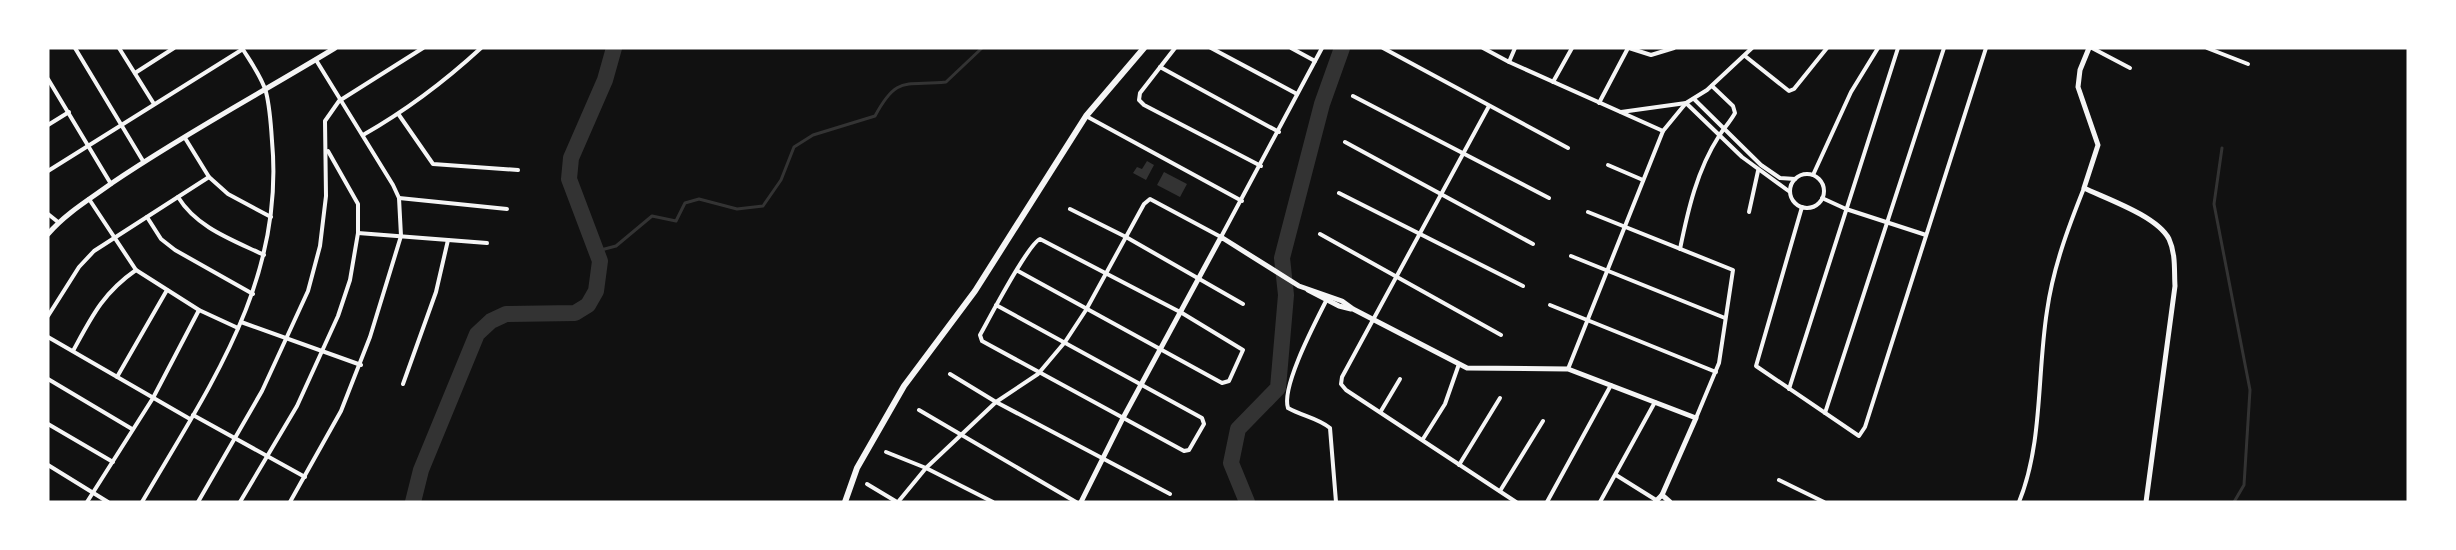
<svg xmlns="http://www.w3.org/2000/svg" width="2456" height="550" viewBox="0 0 2456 550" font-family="Literata,serif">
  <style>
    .water { fill: #333 }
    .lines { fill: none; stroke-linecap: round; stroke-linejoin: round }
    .stream { stroke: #333; stroke-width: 3 }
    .river { stroke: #333; stroke-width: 16 }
    .minor { stroke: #f5f5f5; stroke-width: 4 }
    .tertiary { stroke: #f5f5f5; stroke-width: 5 }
    .secondary { stroke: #f5f5f5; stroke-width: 6 }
  </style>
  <rect width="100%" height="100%" fill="#111"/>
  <g class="water">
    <polygon points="1147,161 1154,165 1146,180 1133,173 1137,167 1142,169"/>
    <polygon points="1164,172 1187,184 1180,197 1157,185"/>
  </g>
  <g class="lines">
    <g class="stream">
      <polyline points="2222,148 2214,204 2250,390 2244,485 2234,502"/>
      <path d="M 597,251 L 616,246 L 652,216 L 676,221 L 685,203 L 699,199 L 737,209 L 763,206 L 781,180 L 794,147 L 813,135 L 875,116 C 897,75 905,86 946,82 L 982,48"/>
    </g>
    <g class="river">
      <polyline points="413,502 421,470 477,334 491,321 506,314 575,313 588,305 596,291 600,261 569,179 571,158 605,80 614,48"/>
      <polyline points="1247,502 1231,463 1238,429 1278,388 1286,295 1282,258 1322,104 1342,48"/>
    </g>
    <g class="minor">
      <polyline points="75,48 143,161"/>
      <polyline points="119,48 154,104"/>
      <polyline points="1175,48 1140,93 1139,100 1144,105 1261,166"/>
      <polyline points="1211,48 1297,94"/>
      <polyline points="1291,48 1315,61"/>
      <polyline points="1383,48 1568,148"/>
      <polyline points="1483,48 1509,62 1663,131"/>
      <polyline points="1629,48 1651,55 1674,48"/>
      <polyline points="2092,48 2130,68"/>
      <polyline points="2207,48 2248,64"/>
      <polyline points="1745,56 1789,91 1794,89 1827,48"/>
      <polyline points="1509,62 1515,48"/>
      <polyline points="1160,67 1279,132"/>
      <polyline points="135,73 174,48"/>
      <polyline points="48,79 111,184"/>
      <polyline points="1553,82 1572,48"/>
      <polyline points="1353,96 1549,198"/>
      <polyline points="1694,99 1761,165 1780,178 1795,179"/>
      <polyline points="1599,103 1628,48"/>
      <polyline points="1686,103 1742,157 1790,192"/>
      <polyline points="1489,106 1342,377 1341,384 1346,390 1516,502"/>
      <polyline points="1621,112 1686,103 1707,90 1752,48"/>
      <polyline points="399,115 433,164 518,170"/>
      <polyline points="1086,116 1242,201"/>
      <polyline points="48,125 69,112"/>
      <path d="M 363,135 C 407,110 444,82 481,48"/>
      <polyline points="185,138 209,177 228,194 271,217"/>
      <polyline points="1345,142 1533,244"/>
      <polyline points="1608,165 1643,180"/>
      <polyline points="48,171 243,49"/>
      <circle cx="1807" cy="191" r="17"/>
      <polyline points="1813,175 1851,92 1878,48"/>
      <polyline points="1339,193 1523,286"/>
      <path d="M 178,197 C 197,228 233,240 264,255"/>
      <polyline points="399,198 507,209"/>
      <polyline points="1822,198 1846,209 1926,235"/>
      <polyline points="89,199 136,270 199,310 238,328"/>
      <polyline points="1802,207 1756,366 1859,436 1865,427 1986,48"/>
      <polyline points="1070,209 1126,237 1243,304"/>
      <polyline points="1588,212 1733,270 1719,363 1696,418"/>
      <polyline points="1749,212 1758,171"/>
      <polyline points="48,214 58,222"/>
      <polyline points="147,217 161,239 175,250 253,294"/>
      <polyline points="358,233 487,243"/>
      <polyline points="1320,234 1501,335"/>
      <path d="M 1680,249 C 1688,210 1697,170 1719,136 C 1724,128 1730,122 1735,113 L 1733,106 L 1712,86"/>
      <polyline points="1571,256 1725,318"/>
      <path d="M 1326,301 C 1315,323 1281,387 1288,408 C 1302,416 1318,418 1330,428 L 1336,502"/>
      <path d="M 996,305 L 1202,418 L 1204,424 L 1189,450 L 1184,451 L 982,341 L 980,335 C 989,319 1028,244 1040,239 L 1182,313 L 1243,350 L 1229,381 L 1222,383 L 1018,271"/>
      <polyline points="1550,305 1716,372"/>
      <polyline points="48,316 79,267 94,251 209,177"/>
      <polyline points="241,322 361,365"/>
      <polyline points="48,337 190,419"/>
      <path d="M 73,351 C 92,316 103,293 136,270"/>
      <polyline points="1568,369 1663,131 1686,103"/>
      <polyline points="950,374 996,402 1170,494"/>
      <polyline points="117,377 167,290"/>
      <polyline points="48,379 132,429"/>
      <polyline points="403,384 436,292 448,240"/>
      <polyline points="1789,389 1898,48"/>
      <polyline points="919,410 1076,502"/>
      <polyline points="1381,411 1400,379"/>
      <polyline points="1825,413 1944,48"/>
      <polyline points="193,415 305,477"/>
      <polyline points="48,424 113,462"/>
      <polyline points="1423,439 1445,404 1459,364"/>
      <polyline points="886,452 926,468 993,502"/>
      <polyline points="48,465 108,502"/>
      <polyline points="1459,465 1500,398"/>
      <polyline points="1616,475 1656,500"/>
      <polyline points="1779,480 1824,502"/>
      <polyline points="867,484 897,502"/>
      <polyline points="1500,491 1543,421"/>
      <polyline points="87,502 153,398 199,310"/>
      <path d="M 142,502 C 209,387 285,281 272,141 C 271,125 270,108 266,92 C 262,77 250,61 242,48"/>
      <polyline points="198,502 262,391 308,291 320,246 326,196 325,121 339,101 423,48"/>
      <polyline points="240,502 297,406 338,316 350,280 358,233 358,204 328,151"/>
      <polyline points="290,502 341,411 370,337 401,236 399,198 393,185 316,60"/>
      <polyline points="898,502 926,468 996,402 1038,374 1065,342 1086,310 1144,204 1150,199 1221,237 1322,48"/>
      <polyline points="1547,502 1611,385"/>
      <polyline points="1600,502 1655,402"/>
      <path d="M 2019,502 C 2043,443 2037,374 2047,311 C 2053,268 2068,228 2084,188"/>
    </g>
    <g class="tertiary">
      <path d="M 2089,48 L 2080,70 L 2078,87 L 2098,145 L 2084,188 C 2107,199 2157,216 2169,239 C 2176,254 2174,271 2175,286 L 2146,502"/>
      <path d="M 48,234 C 66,213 90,199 112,183 C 184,134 261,93 335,48"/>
      <polyline points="1308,290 1339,306 1351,309"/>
      <polyline points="1662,495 1670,502"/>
      <polyline points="1081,502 1123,418 1221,237 1299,286 1342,301 1353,309 1467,368 1568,369 1696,418 1662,495"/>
      <polyline points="1655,502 1662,495"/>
    </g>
    <polyline class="secondary" points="845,502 857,468 904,386 975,291 1086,116 1144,48"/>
  </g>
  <rect width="2456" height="550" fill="none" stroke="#ffffff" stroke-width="99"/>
</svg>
